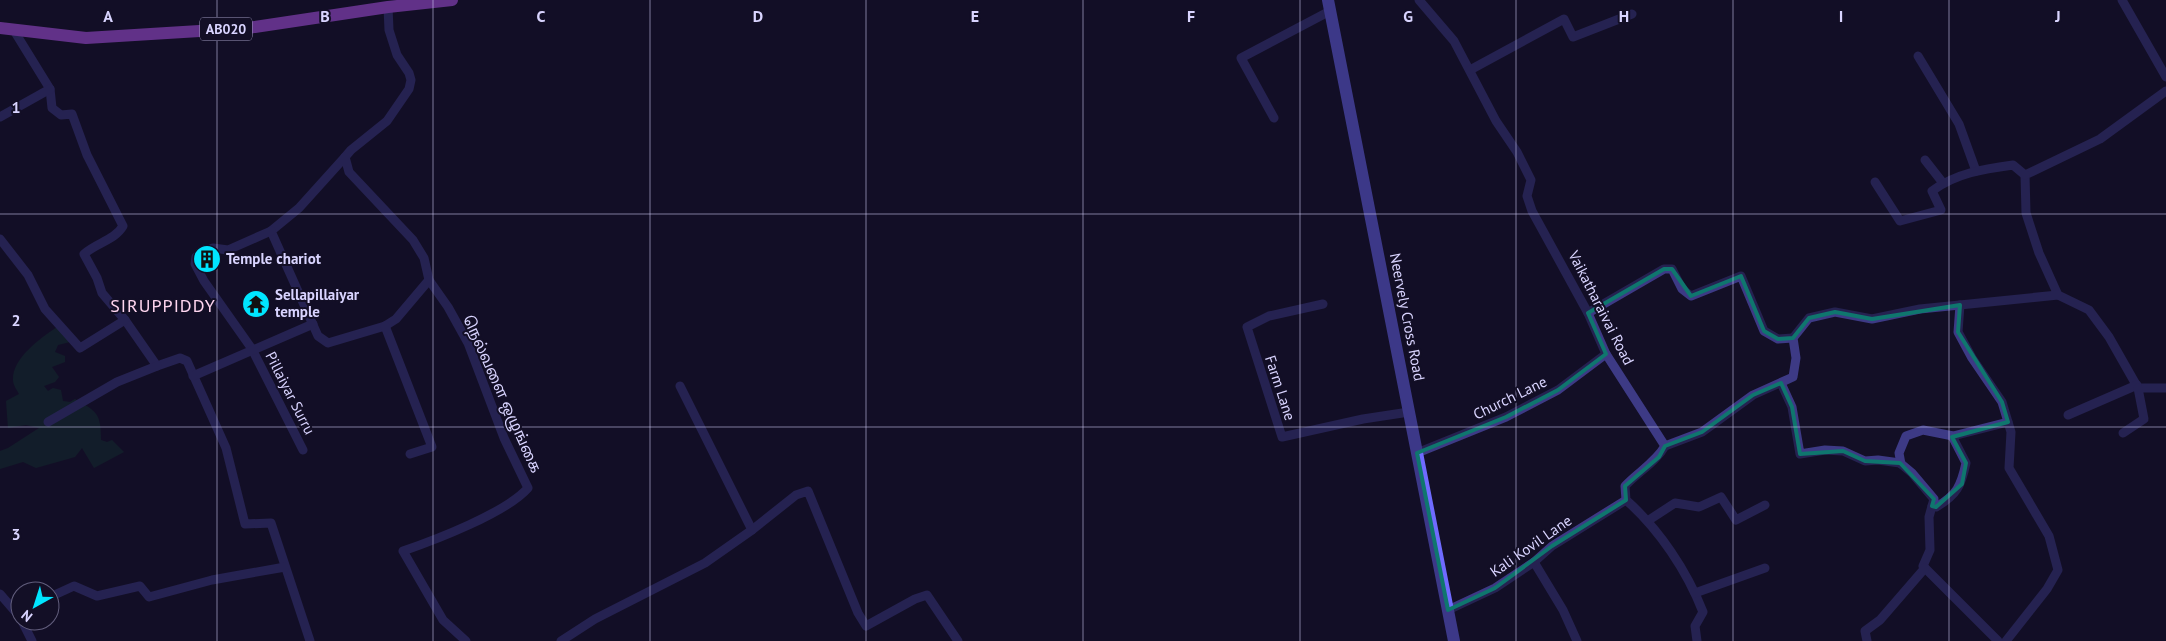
<svg xmlns="http://www.w3.org/2000/svg" width="2166" height="641" viewBox="0 0 2166 641" font-family="'PT Sans','Noto Sans Tamil',sans-serif">
  <style>
    .green { fill: #12302f }
    .lines { fill: none; stroke-linecap: round; stroke-linejoin: round }
    .street { stroke: #3d3a85; stroke-width: 9 }
    .secondary { stroke: #6f6bff; stroke-width: 12 }
    .primary { stroke: #c25bff; stroke-width: 12 }
    .marked { fill: none; stroke: #0f766e; stroke-width: 4; stroke-linejoin: round }
    .grid { fill: none; stroke: #d9d4ff; stroke-width: 1; stroke-opacity: 0.55 }
    .labels { text-anchor: middle; stroke-width: 4; stroke-linejoin: round; paint-order: stroke }
    .shield { fill: #130f26; stroke: #9e99be; stroke-width: 1 }
    .shield-label { font-size: 14px; font-weight: bold; fill: #d9d4ff }
    .poi-label { font-size: 15px; font-weight: bold; fill: #d9d4ff; stroke: #130f26; text-anchor: start }
    .street-label { font-size: 15px; fill: #d9d4ff; stroke: #130f26 }
    .quarter-label { font-size: 18px; letter-spacing: 1px; fill: #ffd6f0; stroke: #130f26 }
    .grid-label { font-size: 16px; text-anchor: middle; font-weight: bold; fill: #d9d4ff; stroke: #130f26; stroke-width: 4; stroke-linejoin: round; paint-order: stroke }
  </style>
  <rect width="100%" height="100%" fill="#130f26"/>
  <path class="green" d="M 57,327 L 70,342 L 58,345 L 55,352 L 65,356 L 65,362 L 52,367 L 59,377 L 55,382 L 44,386 L 48,391 L 53,388 L 61,390 L 63,401 L 70,402 L 75,399 C 97,412 101,413 101,440 L 107,442 L 112,440 L 124,452 L 94,468 L 82,448 L 75,457 L 36,468 L 23,462 L 0,469 L 0,451 L 8,448 L 39,428 L 26,425 L 8,428 L 6,401 L 19,394 C 17,390 13,385 13,380 C 12,358 41,338 57,327 Z"/>
  <g class="lines">
    <g class="street">
      <path d="M 1419,0 L 1454,41 L 1496,121 L 1517,152 L 1531,180 L 1527,196 L 1532,211 L 1588,313 L 1606,354 L 1665,446 C 1656,462 1638,472 1625,486 L 1626,500 C 1659,529 1687,571 1703,612 L 1695,626 L 1697,641"/>
      <polyline points="2122,0 2166,77"/>
      <path d="M 388,7 L 389,30 L 397,55 L 409,73 L 411,80 L 409,89 L 387,121 L 351,150 L 345,157 L 349,172 L 413,240 L 424,258 L 429,280 L 448,307 L 468,343 L 504,438 L 528,488 C 506,513 435,540 403,551 L 443,620 L 466,641"/>
      <path d="M 13,29 L 50,89 L 52,108 L 61,115 L 72,114 L 87,155 L 123,226 C 115,240 96,243 84,254 L 97,278 L 102,293 L 125,320 L 157,366 L 180,358 L 187,361 L 226,448 L 245,524 L 271,523 L 310,641"/>
      <polyline points="1918,56 1959,124 1976,171"/>
      <polyline points="1470,70 1564,19 1573,37 1632,14"/>
      <polyline points="2166,91 2100,139 2025,175 2026,213 2039,253 2058,295 2089,310 2109,337 2138,388 2166,388"/>
      <polyline points="0,117 50,89"/>
      <polyline points="1274,118 1241,58 1330,11"/>
      <polyline points="345,157 299,208 271,231 318,336 328,343 385,326 396,319 429,280"/>
      <polyline points="1925,160 1943,183"/>
      <path d="M 1875,182 L 1900,221 L 1941,210 L 1932,191 C 1956,173 1984,169 2013,165 L 2025,175"/>
      <polyline points="271,231 228,250 213,248 202,252 196,257 195,264 204,281 252,349 303,450"/>
      <polyline points="0,239 28,275 45,309 80,348 125,320"/>
      <polyline points="1323,304 1269,316 1247,327 1282,437 1363,419 1409,412"/>
      <polyline points="1960,305 1958,332 1972,358 2002,402 2011,432 2009,468 2049,536 2058,570 2047,589 2006,641"/>
      <polyline points="1588,313 1664,269 1672,269 1682,289 1691,296 1741,276 1764,331 1778,339 1793,338"/>
      <polyline points="385,326 432,447 410,454"/>
      <polyline points="193,376 313,324"/>
      <polyline points="1781,383 1792,407 1800,454 1825,450 1843,451 1865,461 1878,460 1900,463 1912,473 1934,499 1929,517 1930,550 1923,566 1998,641"/>
      <polyline points="680,386 752,530"/>
      <polyline points="2068,415 2137,385"/>
      <polyline points="48,422 117,382 157,366"/>
      <polyline points="2123,433 2144,419 2138,388"/>
      <polyline points="1665,446 1702,432 1753,395 1793,377 1796,358 1793,338 1809,318 1835,312 1872,319 1920,309 2058,295"/>
      <polyline points="1417,453 1506,417 1558,390 1606,354"/>
      <polyline points="1901,464 1899,453 1906,436 1923,430 1953,436 2008,422"/>
      <path d="M 1932,506 L 1936,507 C 1957,495 1961,486 1966,463 L 1952,436"/>
      <polyline points="1649,520 1675,503 1699,507 1721,497 1736,520 1765,505"/>
      <polyline points="1534,562 1563,610 1577,641"/>
      <polyline points="1695,593 1765,568"/>
      <polyline points="0,594 20,617"/>
      <polyline points="50,597 74,586 97,596 140,586 149,597 212,580 285,567"/>
      <polyline points="1448,610 1495,588 1534,562 1552,546 1626,500"/>
      <polyline points="22,621 32,641"/>
      <polyline points="561,641 595,619 705,563 752,530 796,495 808,491 858,613 866,626 915,599 927,595 958,641"/>
      <polyline points="1867,641 1865,631 1880,620 1925,568"/>
    </g>
    <polyline class="secondary" points="1328,0 1454,641"/>
    <polyline class="primary" points="0,28 86,38 248,28 388,7 452,0"/>
  </g>
  <path d="M0 0H2166V641H0ZM 1664,269 L 1672,269 L 1691,296 L 1741,276 L 1764,331 L 1778,339 L 1793,338 L 1809,318 L 1835,312 L 1872,319 L 1960,305 L 1958,332 L 2002,402 L 2008,422 L 1952,437 L 1966,463 L 1962,484 L 1936,507 L 1932,506 L 1934,499 L 1900,463 L 1865,461 L 1843,451 L 1800,454 L 1792,407 L 1781,383 L 1753,395 L 1702,432 L 1665,446 L 1659,457 L 1625,486 L 1626,500 L 1552,546 L 1495,588 L 1448,610 L 1417,453 L 1506,417 L 1558,390 L 1606,354 L 1588,313 Z" fill="#130f26" fill-opacity=".55" fill-rule="evenodd"/>
  <path class="marked" d="M 1664,269 L 1672,269 L 1691,296 L 1741,276 L 1764,331 L 1778,339 L 1793,338 L 1809,318 L 1835,312 L 1872,319 L 1960,305 L 1958,332 L 2002,402 L 2008,422 L 1952,437 L 1966,463 L 1962,484 L 1936,507 L 1932,506 L 1934,499 L 1900,463 L 1865,461 L 1843,451 L 1800,454 L 1792,407 L 1781,383 L 1753,395 L 1702,432 L 1665,446 L 1659,457 L 1625,486 L 1626,500 L 1552,546 L 1495,588 L 1448,610 L 1417,453 L 1506,417 L 1558,390 L 1606,354 L 1588,313 Z"/>
  <path class="grid" d="M 217,0 L 217,641M 433,0 L 433,641M 650,0 L 650,641M 866,0 L 866,641M 1083,0 L 1083,641M 1300,0 L 1300,641M 1516,0 L 1516,641M 1733,0 L 1733,641M 1949,0 L 1949,641M 0,214 L 2166,214M 0,427 L 2166,427"/>
  <defs>
    <g id="building-disc" transform="scale(1.4375)"><circle r="9.5" fill="#00e5ff" stroke="#130f26"/><path d="M-4-6H4V6H1V3H-1V6H-4ZM-2.5-4.3h1.7v1.8h-1.7ZM.8-4.3h1.7v1.8H.8ZM-2.5-1h1.7V.8h-1.7ZM.8-1h1.7V.8H.8Z" fill="#111"/></g>
    <g id="temple-disc" transform="scale(1.4375)"><circle r="9.5" fill="#00e5ff" stroke="#130f26"/><path d="M0-6L5-2H3V0L6.5 2.5H4V6H1.5V3h-3V6H-4V2.5H-6.5L-3 0V-2H-5Z" fill="#111"/></g>
  </defs>
  <g fill-rule="evenodd">
    <use href="#building-disc" x="207" y="259"/>
    <use href="#temple-disc" x="256" y="304"/>
  </g>
  <g class="labels">
    <rect class="shield" x="200" y="17.5" width="52" height="23" rx="4"/>
    <g class="shield-label">
      <text x="226" y="34">AB020</text>
    </g>
    <g class="poi-label">
      <text x="226" y="264">Temple chariot</text>
      <text x="275" y="300">Sellapillaiyar<tspan x="275" dy="17">temple</tspan></text>
    </g>
    <g class="street-label">
      <text transform="translate(1601 308) rotate(63)" y="5">Vaikatharaivai Road</text>
      <text transform="translate(1407 317) rotate(79)" y="5">Neervely Cross Road</text>
      <text transform="translate(1280 388) rotate(72)" y="5">Farm Lane</text>
      <text transform="translate(290 393) rotate(63)" y="5">Pillaiyar Surru</text>
      <text transform="translate(502 394) rotate(66)" y="5">நெல்வளை ஒழுங்கை</text>
      <text transform="translate(1510 398) rotate(-26)" y="5">Church Lane</text>
      <text transform="translate(1531 546) rotate(-35)" y="5">Kali Kovil Lane</text>
    </g>
    <g class="quarter-label">
      <text x="163" y="312">SIRUPPIDDY</text>
    </g>
  </g>
  <g class="grid-label">
    <text x="108" y="22">A</text>
    <text x="325" y="22">B</text>
    <text x="541" y="22">C</text>
    <text x="758" y="22">D</text>
    <text x="975" y="22">E</text>
    <text x="1191" y="22">F</text>
    <text x="1408" y="22">G</text>
    <text x="1624" y="22">H</text>
    <text x="1841" y="22">I</text>
    <text x="2058" y="22">J</text>
    <text x="16" y="113">1</text>
    <text x="16" y="326">2</text>
    <text x="16" y="540">3</text>
  </g>
  <g transform="translate(35 606) rotate(219)"><circle r="24" fill="#130f26" stroke="#625e7d"/>
  <path d="M0-4L9 19L0 12L-9 19Z" fill="#00e5ff"/>
  <text y="-8" font-size="14" font-weight="bold" text-anchor="middle" fill="#d9d4ff">N</text>
  </g>
</svg>
